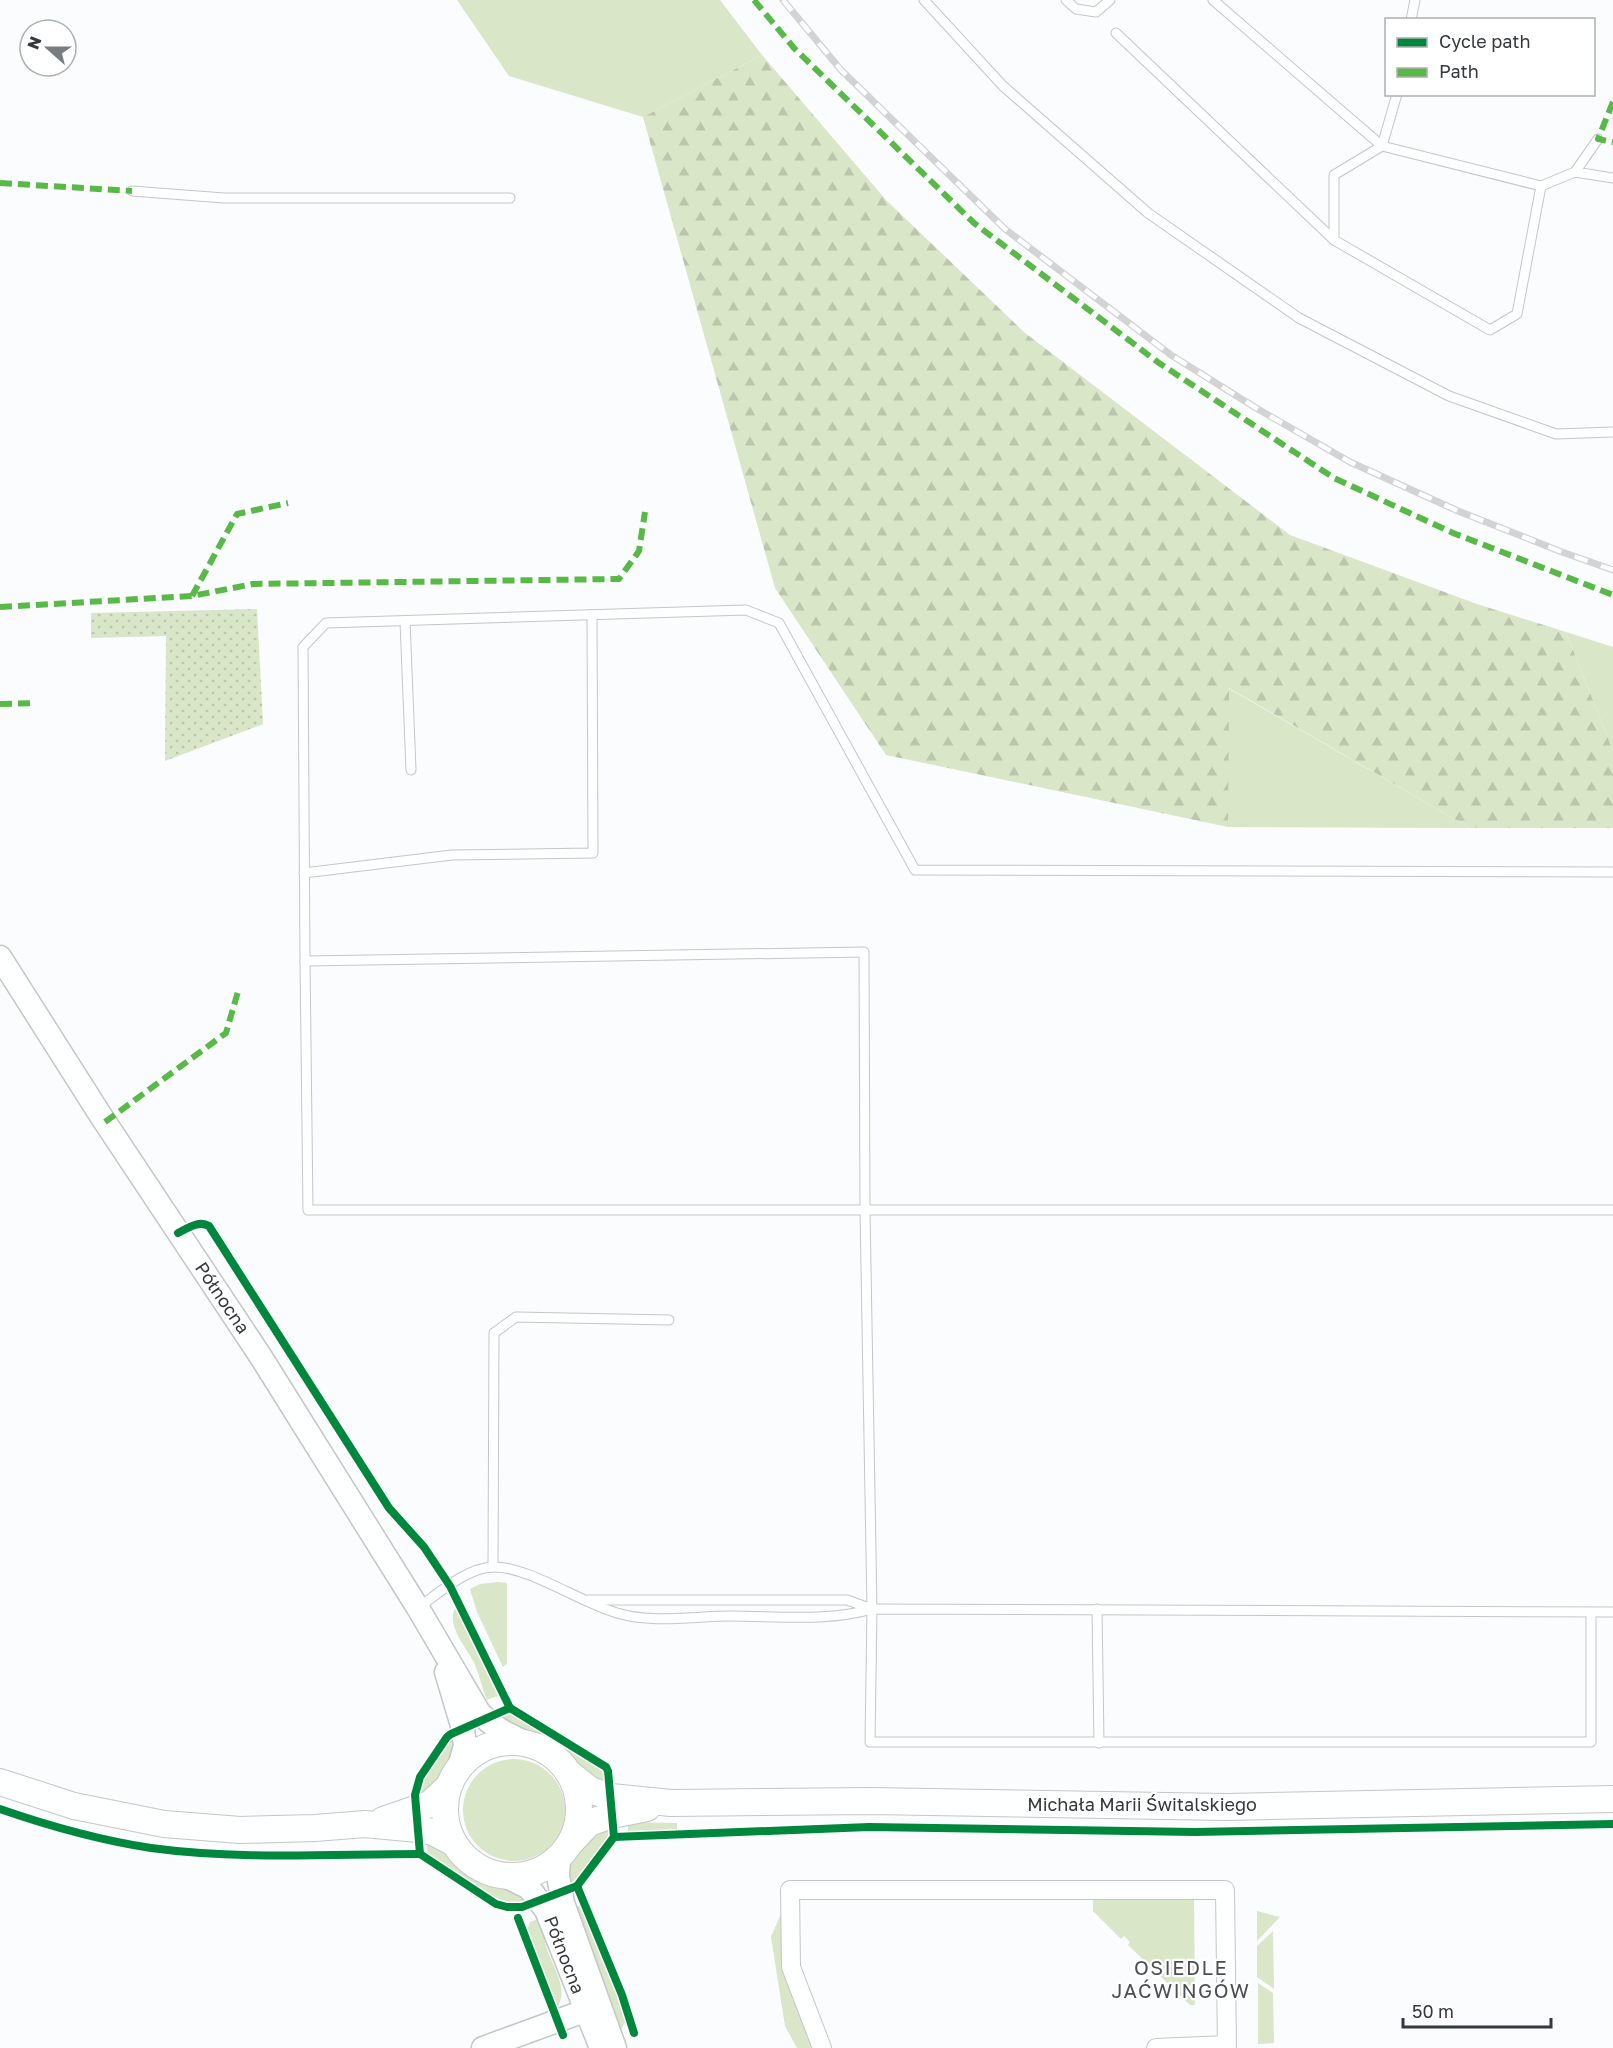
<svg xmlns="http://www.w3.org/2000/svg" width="1613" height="2048" viewBox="0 0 1613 2048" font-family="'Golos Text',sans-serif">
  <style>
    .grass { fill: #d9e6c8 }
    .forest { fill: url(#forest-firs) }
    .park { fill: url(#park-dots) }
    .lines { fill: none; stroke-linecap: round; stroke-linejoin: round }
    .service-casing { stroke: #c4c6c8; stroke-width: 11 }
    .minor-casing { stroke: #c4c6c8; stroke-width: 20 }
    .tertiary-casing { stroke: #c4c6c8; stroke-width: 25 }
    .secondary-casing { stroke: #c4c6c8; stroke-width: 28 }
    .service { stroke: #feffff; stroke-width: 9 }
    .minor { stroke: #feffff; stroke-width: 18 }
    .tertiary { stroke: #feffff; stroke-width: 22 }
    .secondary { stroke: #feffff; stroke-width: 26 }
    .rail-casing { stroke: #d3d3d4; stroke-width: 7 }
    .rail { stroke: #fff; stroke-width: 4.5; stroke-dasharray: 14; stroke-linecap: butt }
    .quiet { stroke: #58b947; stroke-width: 6; stroke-dasharray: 12 6; stroke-linecap: butt }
    .cycleway-casing { stroke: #fff; stroke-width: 11 }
    .cycleway { stroke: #00873e; stroke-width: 8 }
    .labels { text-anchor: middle; stroke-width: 4.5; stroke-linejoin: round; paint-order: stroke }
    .street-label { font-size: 18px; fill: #35383b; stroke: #fff }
    .neighbourhood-label { font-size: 20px; letter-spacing: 1.5px; fill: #4a4f56; stroke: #fff }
  </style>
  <defs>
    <pattern id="forest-firs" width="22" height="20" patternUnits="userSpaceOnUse" patternTransform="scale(1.5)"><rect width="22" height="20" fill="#d9e6c8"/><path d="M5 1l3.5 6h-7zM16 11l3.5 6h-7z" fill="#bbc6ad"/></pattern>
    <pattern id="park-dots" width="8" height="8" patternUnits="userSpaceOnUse" patternTransform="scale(1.5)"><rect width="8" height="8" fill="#d9e6c8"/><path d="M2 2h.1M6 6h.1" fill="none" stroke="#bbc6ad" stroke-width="1.8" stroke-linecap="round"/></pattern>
  </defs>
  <rect width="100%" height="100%" fill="#fafcfe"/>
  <g class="grass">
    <polygon points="457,0 720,0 762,55 643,117 509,76"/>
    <polygon points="1566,632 1613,647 1613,751"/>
    <polygon points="1228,688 1470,828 1228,827"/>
    <polygon points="498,1582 507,1583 507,1663 503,1667 477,1612 470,1589 480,1584"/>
    <path d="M 457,1605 L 500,1695 L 487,1700 C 482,1689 480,1676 475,1665 C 468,1648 443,1624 457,1605 Z"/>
    <polygon points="510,1712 602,1767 605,1785 581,1773 571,1759 555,1745 498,1718"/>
    <path d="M 454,1734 C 453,1772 449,1775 420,1797 L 421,1781 Z"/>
    <circle cx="514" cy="1810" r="51"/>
    <polygon points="628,1822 677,1823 677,1830 628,1832"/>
    <path d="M 608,1825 L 609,1832 L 606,1840 L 576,1880 L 567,1886 C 571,1847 575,1844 608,1825 Z"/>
    <path d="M 425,1837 L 446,1847 L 462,1864 L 477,1876 L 489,1880 L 509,1884 L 527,1901 C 521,1902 515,1903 509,1902 C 488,1898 446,1867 428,1854 Z"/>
    <polygon points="1093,1899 1194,1899 1195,2005 1190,2005 1128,1945 1130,1942 1124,1936 1121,1939 1093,1911"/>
    <polygon points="786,1902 790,1947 818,2048 797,2048 785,2026 771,1937"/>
    <polygon points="576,1905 584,1908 626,2020 621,2030 573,1906"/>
    <polygon points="1257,1911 1280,1917 1257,1941"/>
    <path d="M 541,1918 C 543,1929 544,1941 548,1952 C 554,1969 569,1990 557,2008 L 527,1930 L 530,1922 Z"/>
    <polygon points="1273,1931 1274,1989 1257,1977 1257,1946"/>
    <polygon points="1258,1983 1273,1993 1274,2043 1258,2044"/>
  </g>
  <polygon class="forest" points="762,55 886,200 1025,333 1290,535 1477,604 1566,632 1613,751 1613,828 1470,828 1229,688 1228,827 886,755 775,588 643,117"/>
  <polygon class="park" points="257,609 263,724 165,761 166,636 91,638 91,613"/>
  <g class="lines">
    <g class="service-casing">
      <g id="service">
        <polyline points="924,0 1003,86 1148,213 1299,318 1449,396 1556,434 1613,432"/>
        <polyline points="1066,0 1076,9 1096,12 1110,0"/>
        <polyline points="1213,0 1382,146 1541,186 1575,172"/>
        <polyline points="1411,20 1415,0"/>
        <polyline points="1116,33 1334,240"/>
        <polyline points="1397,94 1382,146 1334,175 1334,240 1490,330 1517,314 1541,186"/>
        <polyline points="1598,139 1575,172 1613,178"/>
        <polyline points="132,191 224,198 510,198"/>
        <polyline points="405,621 411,770"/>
        <polyline points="304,873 452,855 593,853 592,615"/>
        <polyline points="305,961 303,647 326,623 746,610 779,623 915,870 1613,872"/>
        <polyline points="493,1567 494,1333 516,1317 669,1320"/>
        <polyline points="588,1600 847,1600 872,1609"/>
        <path d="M 418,1608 C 439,1593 466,1568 493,1567 C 528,1566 581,1603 617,1613 C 654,1624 693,1616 731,1616 C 777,1616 827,1622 872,1609 L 1613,1612"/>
        <polyline points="1097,1609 1099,1743"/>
        <polyline points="1591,1613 1591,1742 870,1742 872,1609 865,1210 864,952 305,961 308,1210 1613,1210"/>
      </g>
    </g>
    <g class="minor-casing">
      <g id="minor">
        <polyline points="822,2048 791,1967 790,1890 1225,1890 1227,2048"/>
        <polyline points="1156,2048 1227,2045"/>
      </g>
    </g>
    <g class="tertiary-casing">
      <g id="tertiary">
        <path d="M 0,957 L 101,1116 L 261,1357 L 418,1608 L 479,1712 C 492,1727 509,1735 527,1743"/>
        <polyline points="446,1672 463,1729 465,1746 458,1770"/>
        <polyline points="559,1858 558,1876 563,1903 615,2048"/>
        <polyline points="507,1877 529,1888 546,1910 601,2048"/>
        <polyline points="483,2048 598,2006"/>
      </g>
    </g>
    <g class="secondary-casing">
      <g id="secondary">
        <circle cx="512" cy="1809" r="67"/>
        <polyline points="570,1774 590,1790 611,1797 671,1803 871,1801 1226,1807 1613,1799"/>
        <polyline points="0,1782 74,1806 164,1824 240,1830 315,1828 365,1824 418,1829 433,1832 454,1843"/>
        <polyline points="383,1820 430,1804 448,1787"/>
        <polyline points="571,1842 589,1823 612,1815 647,1808"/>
      </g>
    </g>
    <use href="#service" class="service"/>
    <use href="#minor" class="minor"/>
    <use href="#tertiary" class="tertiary"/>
    <use href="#secondary" class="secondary"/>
    <g class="rail-casing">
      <polyline id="rail" points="783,0 841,70 1005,229 1171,355 1256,408 1350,462 1458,511 1562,552 1613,570"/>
    </g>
    <use href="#rail" class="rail"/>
    <g class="quiet">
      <polyline points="754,0 794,48 974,223 1159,363 1334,478 1453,533 1613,595"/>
      <polyline points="1613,102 1598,139 1613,142"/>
      <polyline points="0,183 132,191"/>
      <polyline points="192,596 237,514 288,503"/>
      <polyline points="0,607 192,596 253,584 619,579 639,551 645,512"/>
      <polyline points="0,704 35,703"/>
      <polyline points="105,1122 226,1033 239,988"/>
    </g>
    <g class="cycleway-casing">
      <g id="cycleway">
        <path d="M 178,1233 C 188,1228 199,1220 209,1226 L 389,1508 L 424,1547 L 450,1586 L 510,1708"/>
        <polygon points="510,1708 606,1767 608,1771 614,1837 577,1886 522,1907 507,1907 496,1904 420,1854 415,1795 420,1777 447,1737 451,1734"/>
        <path d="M 0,1809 C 49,1826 99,1840 151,1848 C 239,1860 331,1854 420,1854"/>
        <polyline points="614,1837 869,1827 1195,1832 1613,1824"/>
        <polyline points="577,1886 622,1995 634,2033"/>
        <polyline points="518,1918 563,2035"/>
      </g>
    </g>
    <use href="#cycleway" class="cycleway"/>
  </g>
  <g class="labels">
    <g class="street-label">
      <text transform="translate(222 1298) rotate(56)" y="6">Północna</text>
      <text x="1142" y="1811">Michała Marii Świtalskiego</text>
      <text transform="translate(564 1955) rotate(69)" y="6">Północna</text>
    </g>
    <g class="neighbourhood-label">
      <text x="1181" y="1975">OSIEDLE<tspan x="1181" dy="23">JAĆWINGÓW</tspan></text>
    </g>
  </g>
  <rect x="1385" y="18" width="210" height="78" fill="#ffffff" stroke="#aeafb1" stroke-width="1.5"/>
  <rect x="1397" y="38" width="30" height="9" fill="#00873e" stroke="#aeafb1" stroke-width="1.5"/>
  <text x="1439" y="48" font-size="18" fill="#35383b">Cycle path</text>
  <rect x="1397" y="68" width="30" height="9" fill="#58b947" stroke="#aeafb1" stroke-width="1.5"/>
  <text x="1439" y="78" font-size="18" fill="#35383b">Path</text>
  <g transform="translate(48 48) rotate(291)"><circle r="28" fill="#ffffff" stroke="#aeafb1" stroke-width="1.5"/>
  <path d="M0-4.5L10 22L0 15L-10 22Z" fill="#7a7d7f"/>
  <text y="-9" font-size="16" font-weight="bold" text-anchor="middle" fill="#35383b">N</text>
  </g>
  <path d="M1403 2018v9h148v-9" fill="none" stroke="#35383b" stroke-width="3"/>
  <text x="1412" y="2018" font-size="18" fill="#35383b" stroke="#ffffff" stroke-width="4.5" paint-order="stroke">50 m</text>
</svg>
